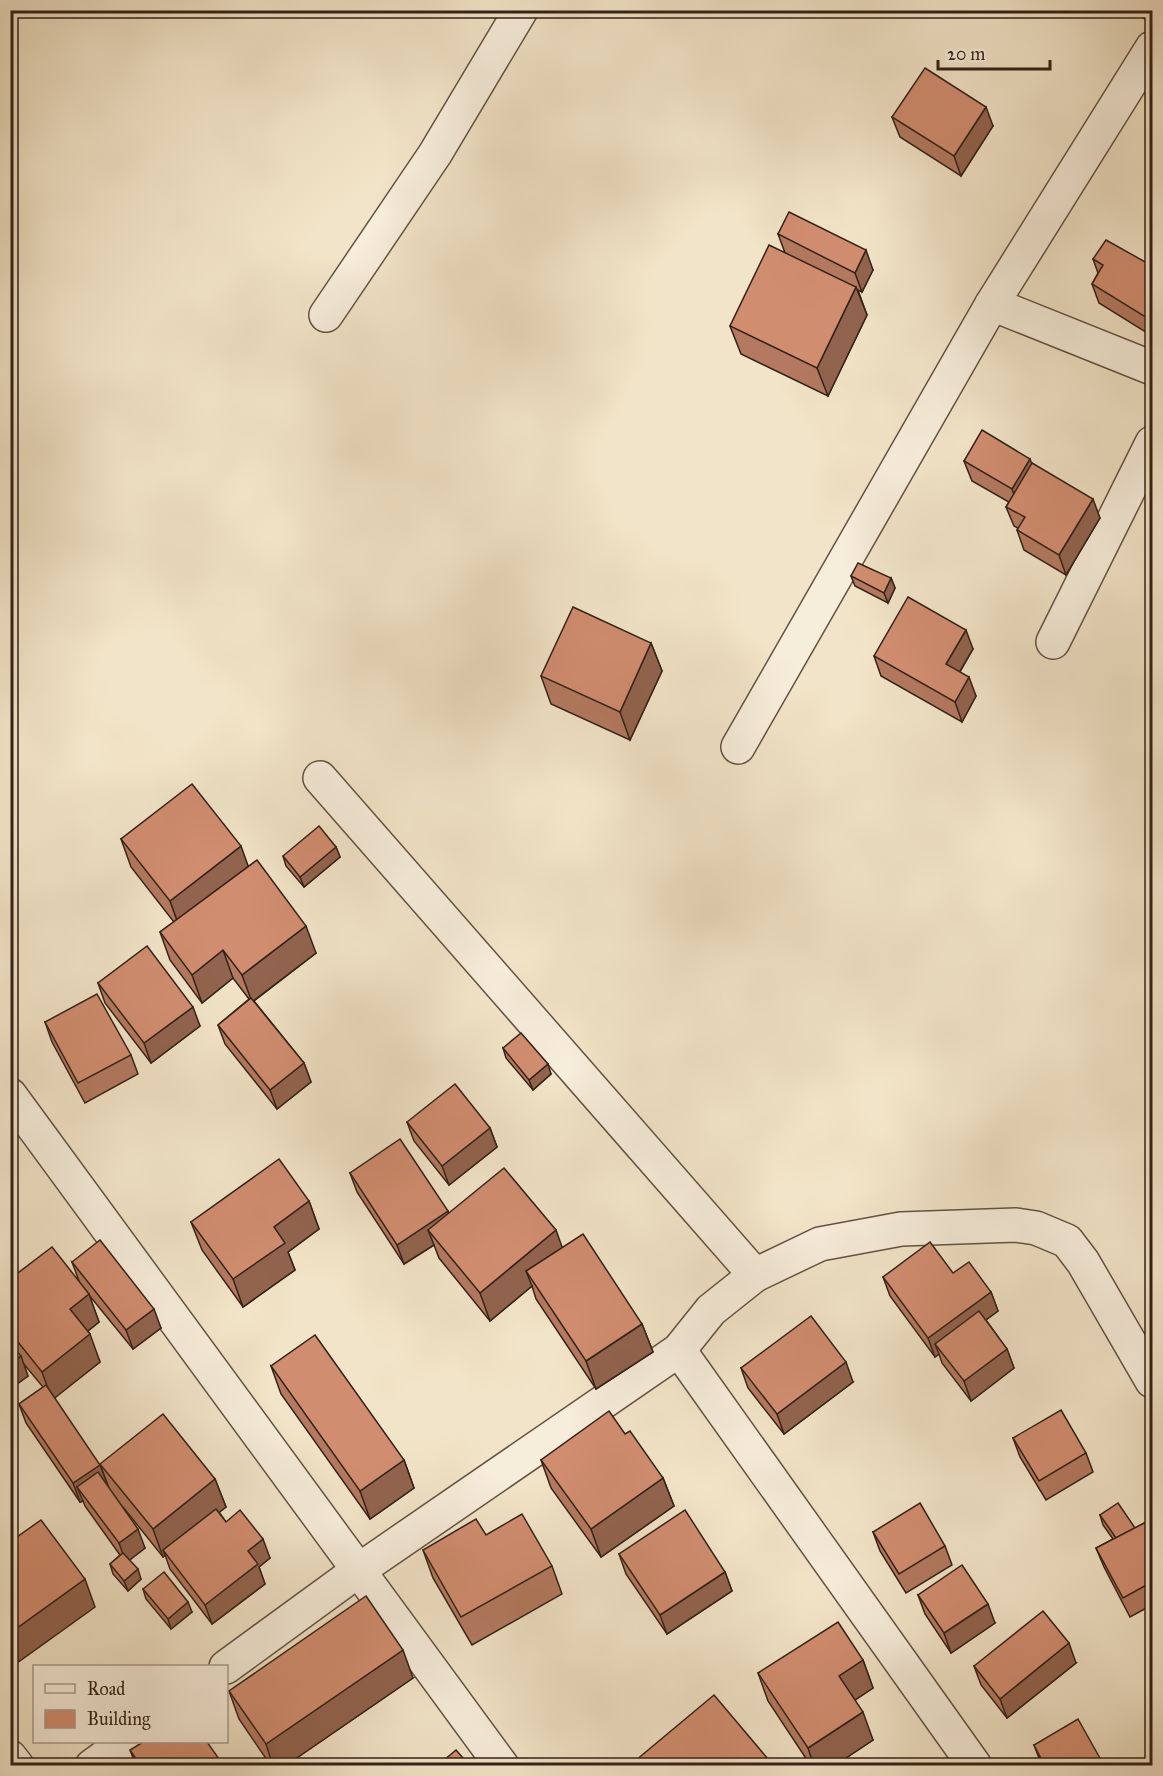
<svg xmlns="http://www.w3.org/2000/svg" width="1163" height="1776" viewBox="0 0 1163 1776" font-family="'IM FELL Great Primer',serif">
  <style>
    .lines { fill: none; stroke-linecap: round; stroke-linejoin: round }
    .street-casing { stroke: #635243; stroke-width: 36 }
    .street { stroke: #f7eddb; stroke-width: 33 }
    .wall { fill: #b47960; stroke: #332117; stroke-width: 1.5 }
    .shaded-wall { fill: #92634e; stroke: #332117; stroke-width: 1.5 }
    .building { fill: #d18d70; stroke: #332117; stroke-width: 1.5 }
  </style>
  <rect width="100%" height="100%" fill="#f2e4c8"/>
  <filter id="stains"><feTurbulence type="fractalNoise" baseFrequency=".00333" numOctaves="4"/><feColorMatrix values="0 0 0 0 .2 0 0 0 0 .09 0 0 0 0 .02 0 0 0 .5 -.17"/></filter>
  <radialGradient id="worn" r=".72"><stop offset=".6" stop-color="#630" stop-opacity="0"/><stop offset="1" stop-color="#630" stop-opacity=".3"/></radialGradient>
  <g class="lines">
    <g class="street-casing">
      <g id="street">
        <polyline points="992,304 1152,368"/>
        <polyline points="326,315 435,154 521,10"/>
        <polyline points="1053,642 1152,443"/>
        <polyline points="738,747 992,304 1152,48"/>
        <polyline points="320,778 755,1275"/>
        <polyline points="10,1095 502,1766"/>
        <polyline points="679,1350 975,1766"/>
        <polyline points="226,1667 359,1570 679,1350 711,1310 755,1275 820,1244 901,1229 1016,1225 1036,1228 1067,1241 1083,1262 1152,1381"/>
        <polyline points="10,1757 17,1766"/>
        <polyline points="92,1766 125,1742"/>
      </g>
    </g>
    <use href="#street" class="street"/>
  </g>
  <g class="wall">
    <polygon points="1129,10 1152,10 1152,23"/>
    <polygon points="892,117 993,126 961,176 900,137"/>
    <polygon points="778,234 873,270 862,292 858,290 867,315 828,396 741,354 730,326 785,253"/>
    <polygon points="1152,255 1152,336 1099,303 1092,284 1098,273 1093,259 1147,263"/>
    <polygon points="964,461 1032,463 1100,518 1066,575 1024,550 1017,530 1018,528 1014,526 1006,507 1009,502 972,481"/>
    <polygon points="851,576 891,578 895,588 888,603 855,586"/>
    <polygon points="651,643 662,671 630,740 551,704 541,676"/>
    <polygon points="973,649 960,672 976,696 962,722 881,676 874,656"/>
    <polygon points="121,839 248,866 316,953 254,1001 304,1063 311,1082 277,1109 225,1044 218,1025 249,999 233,978 202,1003 170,960 160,932 174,922 131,867"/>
    <polygon points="336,847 340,857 304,887 286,866 283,856"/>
    <polygon points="98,983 200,1026 151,1063 105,1003"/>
    <polygon points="45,1022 131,1055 138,1074 85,1103 52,1042"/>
    <polygon points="503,1048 551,1074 533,1090 506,1058"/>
    <polygon points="407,1122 490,1128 497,1147 449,1185 414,1141"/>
    <polygon points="350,1173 448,1213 562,1247 642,1324 653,1352 596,1389 536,1299 532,1286 490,1321 439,1258 434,1245 404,1264 357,1192"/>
    <polygon points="309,1201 319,1229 288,1252 295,1270 243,1307 202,1250 191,1222"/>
    <polygon points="72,1262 161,1328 133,1349 89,1295 99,1322 88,1331 100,1362 54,1398 107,1484 109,1488 100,1464 215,1479 226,1507 219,1512 226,1522 270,1558 259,1567 265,1584 212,1624 170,1569 165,1555 163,1557 123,1507 145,1548 129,1560 141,1579 128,1591 113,1574 110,1564 120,1555 85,1506 83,1501 80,1502 26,1423 19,1404 43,1387 23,1363 28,1376 10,1389 10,1279 79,1281"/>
    <polygon points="953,1273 991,1292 998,1311 986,1320 1007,1349 1014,1368 971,1401 942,1363 939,1354 935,1357 890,1296 883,1277"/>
    <polygon points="271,1366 404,1460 414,1488 370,1519 281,1394"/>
    <polygon points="741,1368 853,1382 784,1434 748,1388"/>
    <polygon points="625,1434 663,1478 674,1506 601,1557 551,1488 541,1460"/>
    <polygon points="1013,1438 1086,1453 1093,1472 1046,1500 1020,1457"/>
    <polygon points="1100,1515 1135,1528 1152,1519 1152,1605 1130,1617 1104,1567 1096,1548 1113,1539 1103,1525"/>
    <polygon points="873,1532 945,1546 952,1565 906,1593 880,1551"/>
    <polygon points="486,1535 552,1566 562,1594 472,1645 433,1578 423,1550"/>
    <polygon points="619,1554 725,1572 732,1591 667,1634 626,1574"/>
    <polygon points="143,1589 192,1612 171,1629 146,1599"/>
    <polygon points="918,1595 995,1623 951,1653 925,1614"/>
    <polygon points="863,1660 873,1688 855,1700 873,1740 834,1766 811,1766 768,1701 758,1673"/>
    <polygon points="1076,1663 1007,1718 981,1685 974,1666"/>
    <polygon points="413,1678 285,1766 271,1766 239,1719 229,1691"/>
    <polygon points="1034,1745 1101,1760 1103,1766 1042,1766"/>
    <polygon points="130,1750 141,1766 136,1766"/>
  </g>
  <g class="shaded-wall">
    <polygon points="1149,10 1152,10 1152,19"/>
    <polygon points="986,107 993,126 961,176 954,156"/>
    <polygon points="866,250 873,270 862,292 855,273"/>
    <polygon points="856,287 867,315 828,396 817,368"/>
    <polygon points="1030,459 1037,478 1019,508 1012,489"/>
    <polygon points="1093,499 1100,518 1066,575 1059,555"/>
    <polygon points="891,578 895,588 888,603 884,593"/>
    <polygon points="966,630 973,649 953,683 946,664"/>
    <polygon points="651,643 662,671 630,740 620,712"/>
    <polygon points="969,677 976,696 962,722 955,702"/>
    <polygon points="241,846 251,874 180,929 170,901"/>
    <polygon points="336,847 340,857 304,887 300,877"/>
    <polygon points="306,926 316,953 252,1002 242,975"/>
    <polygon points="223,950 233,978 202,1003 192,975"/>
    <polygon points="193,1007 200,1026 151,1063 144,1043"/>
    <polygon points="304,1063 311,1082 277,1109 270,1090"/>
    <polygon points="548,1064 551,1074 533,1090 529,1080"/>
    <polygon points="490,1128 497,1147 449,1185 442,1166"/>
    <polygon points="309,1201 319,1229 288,1252 295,1270 243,1307 233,1279 274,1227"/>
    <polygon points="448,1211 455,1231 428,1230 434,1245 404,1264 397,1245"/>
    <polygon points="556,1230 566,1258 526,1271 532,1286 490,1321 480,1293"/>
    <polygon points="991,1292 998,1311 942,1352 935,1344 939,1354 935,1357 928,1338"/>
    <polygon points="89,1294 99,1322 80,1337 70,1309"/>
    <polygon points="154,1309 161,1328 133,1349 126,1330"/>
    <polygon points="642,1324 653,1352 596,1389 586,1361"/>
    <polygon points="90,1334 100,1362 52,1400 42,1372"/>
    <polygon points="1007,1349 1014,1368 971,1401 964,1381"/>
    <polygon points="21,1356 28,1376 10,1389 10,1364"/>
    <polygon points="846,1362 853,1382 784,1434 777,1414"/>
    <polygon points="404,1460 414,1488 370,1519 360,1491"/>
    <polygon points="100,1465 107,1484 77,1487 83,1501 80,1502 73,1483"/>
    <polygon points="663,1478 674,1506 601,1557 591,1529"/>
    <polygon points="215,1479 226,1507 167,1554 163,1550 165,1555 163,1557 153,1529"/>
    <polygon points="138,1529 145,1548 126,1563 119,1543"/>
    <polygon points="263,1539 270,1558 259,1567 265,1584 212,1624 205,1605 248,1551"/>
    <polygon points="138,1569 141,1579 128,1591 124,1581"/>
    <polygon points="725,1572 732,1591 667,1634 660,1615"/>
    <polygon points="85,1579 95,1607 10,1668 10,1633"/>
    <polygon points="188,1602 192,1612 171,1629 168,1619"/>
    <polygon points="988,1604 995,1623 951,1653 944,1633"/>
    <polygon points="1069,1643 1076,1663 1007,1718 1000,1699"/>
    <polygon points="403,1650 413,1678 285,1766 273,1766 266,1744"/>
    <polygon points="863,1660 873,1688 849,1704 839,1676"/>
    <polygon points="863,1712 873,1740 834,1766 814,1766 808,1748"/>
    <polygon points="768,1759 771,1766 761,1766"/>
  </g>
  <g class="building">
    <polygon points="925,68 986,107 954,156 892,117"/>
    <polygon points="789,212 866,250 855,273 778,234"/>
    <polygon points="1106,240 1147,263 1152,255 1152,321 1092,284 1103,265 1093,259"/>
    <polygon points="769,245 856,287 817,368 730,326"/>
    <polygon points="982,430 1030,459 1012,489 964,461"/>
    <polygon points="1032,463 1093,499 1059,555 1017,530 1025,517 1006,507"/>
    <polygon points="858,563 891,578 884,593 851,576"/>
    <polygon points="908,597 966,630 946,664 969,677 955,702 874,656"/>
    <polygon points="573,607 651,643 620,712 541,676"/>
    <polygon points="192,784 241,846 170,901 121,839"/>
    <polygon points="319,826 336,847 300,877 283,856"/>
    <polygon points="257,860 306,926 242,975 223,950 192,975 160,932"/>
    <polygon points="147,946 193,1007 144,1043 98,983"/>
    <polygon points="97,994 131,1055 78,1083 45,1022"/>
    <polygon points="251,998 304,1063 270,1090 218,1025"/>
    <polygon points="521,1033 548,1064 529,1080 503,1048"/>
    <polygon points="455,1084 490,1128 442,1166 407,1122"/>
    <polygon points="400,1139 448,1211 397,1245 350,1173"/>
    <polygon points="279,1159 309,1201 274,1227 285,1243 233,1279 191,1222"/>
    <polygon points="504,1168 556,1230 480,1293 428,1230"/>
    <polygon points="583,1234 642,1324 586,1361 526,1271"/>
    <polygon points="100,1240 154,1309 126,1330 72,1262"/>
    <polygon points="930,1242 953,1273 969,1262 991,1292 928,1338 883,1277"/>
    <polygon points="52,1247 89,1294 70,1309 90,1334 42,1372 10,1332 10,1279"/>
    <polygon points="979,1311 1007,1349 964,1381 935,1344"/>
    <polygon points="811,1316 846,1362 777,1414 741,1368"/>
    <polygon points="315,1335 404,1460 360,1491 271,1366"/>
    <polygon points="10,1343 21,1356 10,1364"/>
    <polygon points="46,1385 100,1465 73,1483 19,1404"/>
    <polygon points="1061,1410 1086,1453 1039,1481 1013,1438"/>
    <polygon points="609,1411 625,1434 630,1431 663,1478 591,1529 541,1460"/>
    <polygon points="163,1414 215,1479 153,1529 100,1464"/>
    <polygon points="98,1472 138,1529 119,1543 77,1487"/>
    <polygon points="920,1503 945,1546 899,1574 873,1532"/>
    <polygon points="1118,1503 1135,1528 1116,1538 1100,1515"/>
    <polygon points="216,1509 226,1522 240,1510 263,1539 248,1551 258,1564 205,1605 163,1550"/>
    <polygon points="685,1510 725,1572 660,1615 619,1554"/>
    <polygon points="522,1514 552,1566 461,1617 423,1550 476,1519 486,1535"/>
    <polygon points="1152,1519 1152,1582 1123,1598 1096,1548"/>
    <polygon points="41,1520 85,1579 10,1633 10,1542"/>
    <polygon points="123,1553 138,1569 124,1581 110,1564"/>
    <polygon points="962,1565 988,1604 944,1633 918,1595"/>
    <polygon points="164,1572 188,1602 168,1619 143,1589"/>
    <polygon points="366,1596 403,1650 266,1744 229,1691"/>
    <polygon points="1043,1611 1069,1643 1000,1699 974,1666"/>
    <polygon points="838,1622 863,1660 839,1676 863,1712 808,1748 758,1673"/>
    <polygon points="714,1695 768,1759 761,1766 629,1766"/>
    <polygon points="1078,1719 1101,1760 1091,1766 1045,1766 1034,1745"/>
    <polygon points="143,1742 207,1742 224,1766 141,1766 130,1750"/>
    <polygon points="456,1750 470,1766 437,1766"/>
  </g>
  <rect width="1163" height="1776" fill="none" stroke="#f2e4c8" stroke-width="36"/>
  <rect x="12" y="12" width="1139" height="1752" fill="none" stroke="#332117" stroke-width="3"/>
  <rect x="18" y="18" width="1127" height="1740" fill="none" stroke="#332117" stroke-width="1.5"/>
  <rect x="33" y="1665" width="195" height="78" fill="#f7eddb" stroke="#a99b8d" stroke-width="1.5"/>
  <rect x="45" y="1684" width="30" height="9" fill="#f7eddb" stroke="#a99b8d" stroke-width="1.5"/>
  <text x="87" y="1695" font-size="18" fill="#332117">Road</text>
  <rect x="45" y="1710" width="30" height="18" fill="#d18d70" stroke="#a99b8d" stroke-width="1.5"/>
  <text x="87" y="1725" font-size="18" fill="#332117">Building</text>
  <path d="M938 60v9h112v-9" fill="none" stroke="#332117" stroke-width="3"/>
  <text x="947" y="60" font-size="18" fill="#332117" stroke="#f7eddb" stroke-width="4.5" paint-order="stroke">20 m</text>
  <rect width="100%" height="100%" filter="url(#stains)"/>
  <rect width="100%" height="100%" fill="url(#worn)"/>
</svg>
